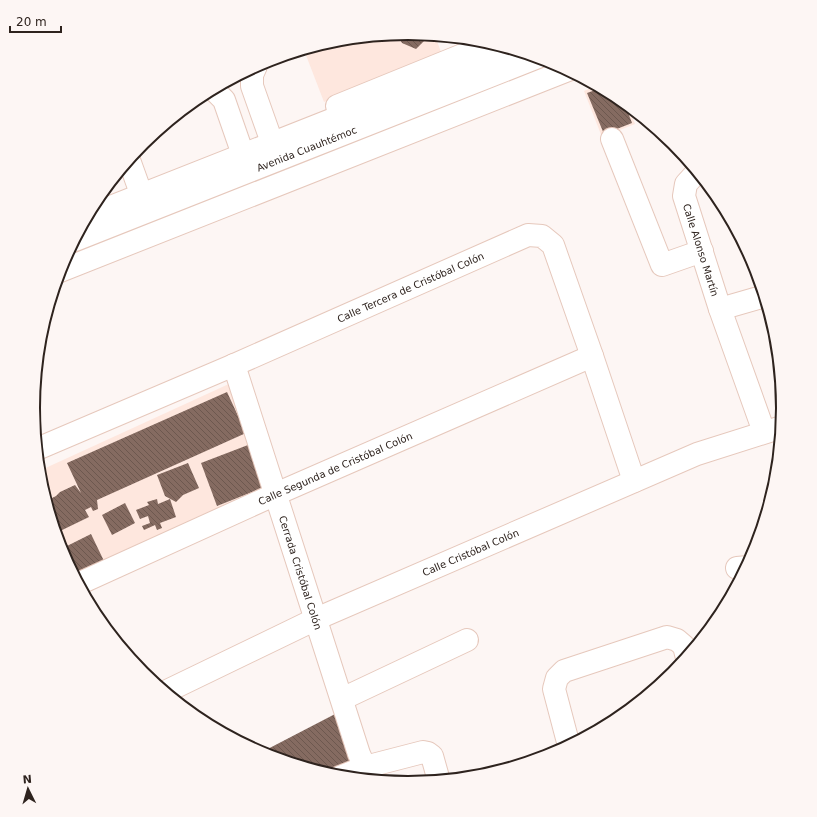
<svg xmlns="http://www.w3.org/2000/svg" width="817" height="817" viewBox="0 0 817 817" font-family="'DejaVu Sans',sans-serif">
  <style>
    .built { fill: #fee7de }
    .building { fill: url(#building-back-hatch) }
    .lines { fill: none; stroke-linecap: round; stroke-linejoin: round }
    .minor-casing { stroke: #e6c8bc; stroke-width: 24 }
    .major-casing { stroke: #e6c8bc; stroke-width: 24 }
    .minor { stroke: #fff; stroke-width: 22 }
    .major { stroke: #fff; stroke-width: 22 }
    .labels { text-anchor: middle; stroke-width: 3; stroke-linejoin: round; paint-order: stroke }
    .street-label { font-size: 10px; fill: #2e231e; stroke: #fdf6f4 }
    .rim { fill: none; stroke: #2e231e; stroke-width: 2 }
  </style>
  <defs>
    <pattern id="building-back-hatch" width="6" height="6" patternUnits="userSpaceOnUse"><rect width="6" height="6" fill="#856b61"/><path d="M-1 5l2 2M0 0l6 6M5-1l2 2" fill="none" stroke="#6d584f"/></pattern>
  </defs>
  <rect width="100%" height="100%" fill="#fdf6f4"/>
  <g class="built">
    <polygon points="409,33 435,36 443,57 324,102 304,50 335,40"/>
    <polygon points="597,85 617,96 627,104 635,124 602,137 584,91"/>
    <polygon points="231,383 267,489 75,578 61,552 40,482 39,471"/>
  </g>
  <g class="building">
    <polygon points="409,33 416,34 430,35 416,49 402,43 397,34"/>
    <polygon points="601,88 617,96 624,102 632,123 604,134 587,93"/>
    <polygon points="227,392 246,433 97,500 98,509 93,511 91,507 85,510 89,517 56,533 46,501 56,496 60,492 75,485 81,493 67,463"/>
    <polygon points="248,445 265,487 217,506 201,463"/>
    <polygon points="188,463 199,488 183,495 176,502 165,496 157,475"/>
    <polygon points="157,499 158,504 170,499 176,517 160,523 162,528 157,530 155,525 144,530 142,526 150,523 148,516 140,519 136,510 149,505 147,502"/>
    <polygon points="125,503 135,523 112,535 102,515"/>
    <polygon points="91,534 104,561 74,576 61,549"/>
    <polygon points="337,713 352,760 328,775 260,753"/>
  </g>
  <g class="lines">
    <g class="minor-casing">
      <g id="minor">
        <polyline points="256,66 252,75 252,86 269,134"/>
        <polyline points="213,89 224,100 240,146"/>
        <polyline points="337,106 492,43"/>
        <polyline points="612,139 662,265 702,251"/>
        <polyline points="129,160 138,185"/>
        <path id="s1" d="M 697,172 L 686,184 L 684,196 L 720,309 L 764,432"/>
        <polyline points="60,271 568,70"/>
        <polyline points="720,309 765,296"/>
        <path id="s2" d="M 234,365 L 359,754 L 365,767 L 368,780"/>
        <path id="s3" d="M 37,449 L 234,365 L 528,235 L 542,236 L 553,245 L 592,356 L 634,481"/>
        <polyline points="737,568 748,567"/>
        <path id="s4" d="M 78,584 L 276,494 L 592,356"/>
        <path id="s5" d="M 165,692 L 316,619 L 697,454 L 782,427"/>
        <polyline points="342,699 467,640"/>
        <polyline points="569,746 554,689 557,678 564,671 667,637 677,640 684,646 687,658"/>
        <polyline points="340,777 365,767 423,752 428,753 432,756 439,781"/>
      </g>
    </g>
    <g class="major-casing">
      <g id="major">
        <polyline points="88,216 511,49"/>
        <path id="s6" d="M 75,240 L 538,57"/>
      </g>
    </g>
    <use href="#minor" class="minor"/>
    <use href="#major" class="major"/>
  </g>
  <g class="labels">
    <g class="street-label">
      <text dy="4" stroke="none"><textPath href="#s6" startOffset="249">Avenida Cuauhtémoc</textPath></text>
      <text dy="4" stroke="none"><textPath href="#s1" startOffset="85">Calle Alonso Martín</textPath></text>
      <text dy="4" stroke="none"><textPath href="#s3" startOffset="407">Calle Tercera de Cristóbal Colón</textPath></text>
      <text dy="4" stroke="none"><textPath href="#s4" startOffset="282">Calle Segunda de Cristóbal Colón</textPath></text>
      <text dy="4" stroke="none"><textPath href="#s5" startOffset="336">Calle Cristóbal Colón</textPath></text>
      <text dy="4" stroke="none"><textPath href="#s2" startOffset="218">Cerrada Cristóbal Colón</textPath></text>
    </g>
  </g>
  <path d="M0 0H817V817H0ZM40 408a368 368 0 1 1 736 0a368 368 0 1 1-736 0Z" fill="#fdf6f4" fill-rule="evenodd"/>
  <path class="rim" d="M40 408a368 368 0 1 1 736 0a368 368 0 1 1-736 0Z"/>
  <g transform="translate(28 789) rotate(355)" stroke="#fdf6f4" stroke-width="3" paint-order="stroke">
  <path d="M0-3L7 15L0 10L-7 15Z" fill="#2e231e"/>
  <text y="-6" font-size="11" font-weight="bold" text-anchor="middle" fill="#2e231e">N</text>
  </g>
  <path d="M10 26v6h51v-6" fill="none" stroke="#2e231e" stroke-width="2"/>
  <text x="16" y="26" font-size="12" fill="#2e231e" stroke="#fdf6f4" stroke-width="3" paint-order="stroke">20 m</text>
</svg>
